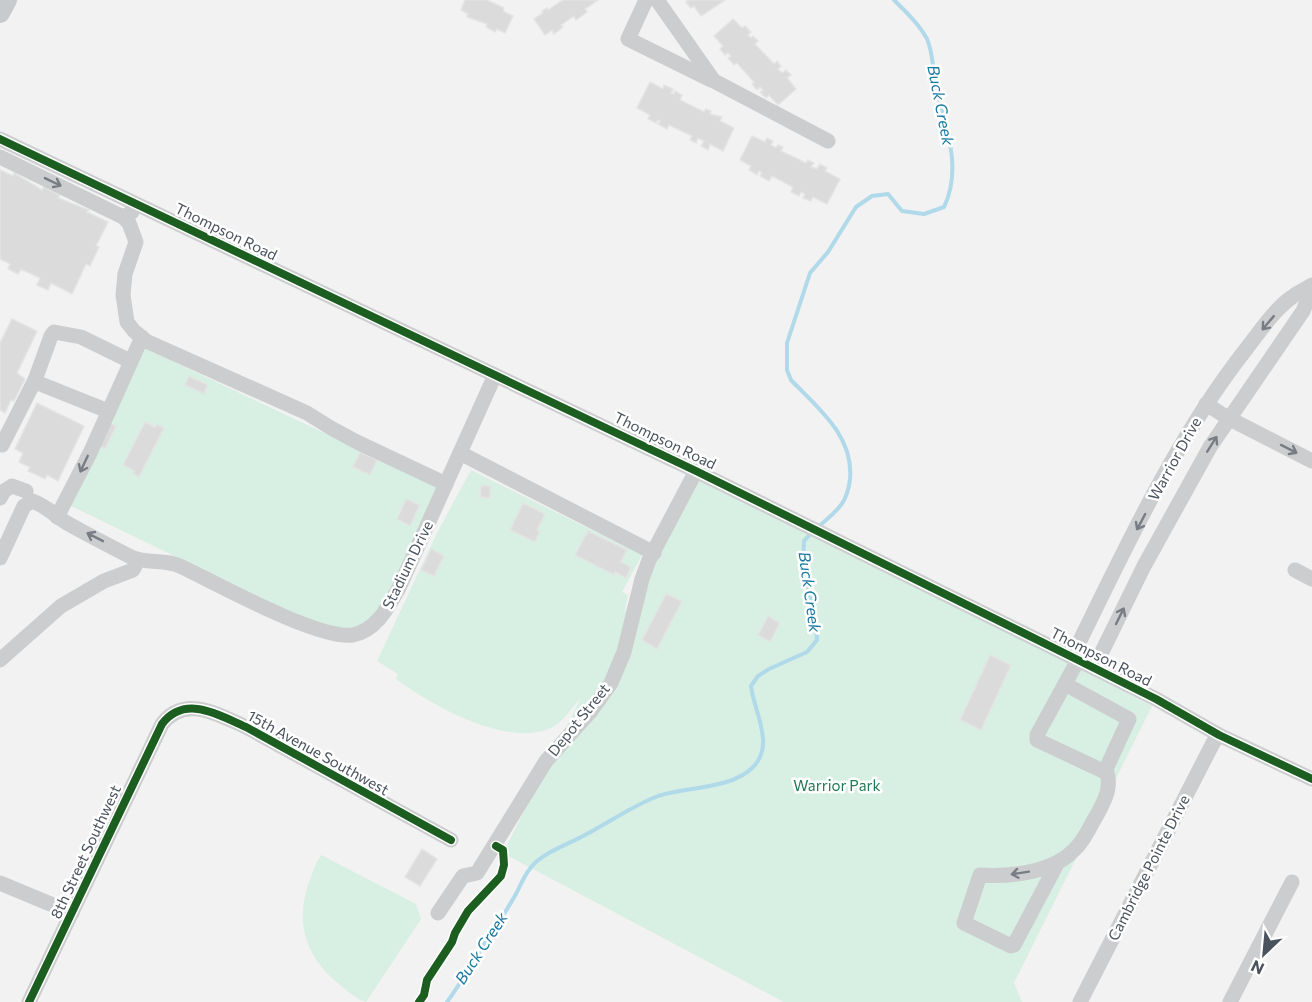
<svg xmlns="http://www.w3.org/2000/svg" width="1312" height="1002" viewBox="0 0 1312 1002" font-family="Commissioner,sans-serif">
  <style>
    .green { fill: #d8efe3 }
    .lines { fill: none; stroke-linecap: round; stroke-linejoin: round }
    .stream { stroke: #b0d9e9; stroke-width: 4 }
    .building { fill: #dbdbdc; stroke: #e3e4e4; stroke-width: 1.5 }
    .minor { stroke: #cccdcf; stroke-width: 15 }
    .major { stroke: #c8cbce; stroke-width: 20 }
    .cycleway-casing { stroke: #fff; stroke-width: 11 }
    .cycleway { stroke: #1b5e20; stroke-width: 8 }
    .oneway { stroke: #787d85 }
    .labels { text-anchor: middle; stroke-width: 5; stroke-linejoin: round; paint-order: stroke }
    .street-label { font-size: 15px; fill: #4a525d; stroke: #fff }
    .park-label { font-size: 15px; fill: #1f7953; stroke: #fff }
    .water-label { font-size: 16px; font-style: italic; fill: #187aa1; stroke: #fff }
  </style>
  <rect width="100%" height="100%" fill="#f2f2f2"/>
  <g class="green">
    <polygon points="143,347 440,488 384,606 372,622 349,630 317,625 67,504"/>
    <path d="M 471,470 L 642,555 L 622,592 L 628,595 L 624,613 L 696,471 L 1152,706 L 1014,983 L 1022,1002 L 784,1002 L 503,853 L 581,698 C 572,706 563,723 551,728 C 507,748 431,705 396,679 L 398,674 L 377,661 L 437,533 Z"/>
    <path d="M 321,855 L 416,904 L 421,919 L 366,1002 C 356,999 347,991 339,984 C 307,958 295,925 308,885 C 312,875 315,864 321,855 Z"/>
  </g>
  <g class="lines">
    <g class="stream">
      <path d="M 818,527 C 826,520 835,513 841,505 C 847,497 849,488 850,479 C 854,436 818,408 791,380 L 787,370 L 787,343 L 810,273 L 828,252 L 856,207 L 872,196 L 888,194 L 902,211 L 924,214 L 944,207 C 963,168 945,125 936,85 C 933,71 933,52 927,39 C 919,24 906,12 894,0"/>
      <path d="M 447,1002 C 459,986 468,970 479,952 C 490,934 503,917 513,899 C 521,886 525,871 537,861 C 552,849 569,844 585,835 C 608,823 634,805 658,796 C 686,787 731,789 752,768 C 776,746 754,712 751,686 L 758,676 L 769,669 L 807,652 L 817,640 C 816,607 801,575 804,541 L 812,532"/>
    </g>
  </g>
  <g class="building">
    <polygon points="465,0 487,0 504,8 503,11 513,16 505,33 497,29 495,32 486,27 487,24 467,17 468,14 461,10"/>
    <polygon points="563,0 598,0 585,9 587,12 576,20 574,16 561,25 563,27 554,34 552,30 545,35 534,19 543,13 542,11 547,8 548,10"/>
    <polygon points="688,0 723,0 724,1 701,16 694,6 691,8 686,2"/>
    <polygon points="733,19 742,28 745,26 751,32 748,35 751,38 753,36 758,41 755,44 774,64 777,61 781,66 778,69 782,73 786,70 791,75 787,78 796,89 778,105 769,95 766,98 760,92 763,90 760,87 757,90 752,84 754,82 737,63 734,65 728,58 731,56 728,53 725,55 720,49 723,46 714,36"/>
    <polygon points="650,82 663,89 664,85 673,89 671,93 674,94 675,91 682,95 680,100 704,112 706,109 711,111 710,114 722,117 720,121 734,128 723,151 710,144 708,150 701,146 704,141 698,138 696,143 690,140 692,136 669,125 667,129 658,124 660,121 658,120 656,123 648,119 650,115 637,108"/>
    <polygon points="752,136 765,142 767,138 773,141 771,145 776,148 778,145 783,147 781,151 806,163 808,160 814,163 811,167 817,169 820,164 827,168 825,171 840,179 827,204 813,197 811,201 803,198 805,194 801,192 799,196 791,192 793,187 772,176 769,181 760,176 762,173 759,171 757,175 749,170 751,166 740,160"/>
    <polygon points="0,170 13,176 14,173 42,190 44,187 60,195 58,198 89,210 87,212 108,222 96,246 99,247 90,266 86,264 72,294 51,283 48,290 37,285 40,278 21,269 18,274 8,269 10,264 0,259"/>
    <polygon points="12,319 37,331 17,373 25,379 14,401 11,400 5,413 0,410 0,343"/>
    <polygon points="189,376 208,385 204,394 185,385"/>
    <polygon points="37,403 84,426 58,481 47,475 45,479 28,471 30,467 19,462 23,453 15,449"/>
    <polygon points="108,422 116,426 105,449 98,445"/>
    <polygon points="145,422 155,427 157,424 164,428 139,477 133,474 135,471 123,465"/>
    <polygon points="360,452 377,460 370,475 353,467"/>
    <polygon points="481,486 490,486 490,498 480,497"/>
    <polygon points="406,499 420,505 410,526 397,519"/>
    <polygon points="523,503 545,514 537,530 540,531 535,542 510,530"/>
    <polygon points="588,531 627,550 621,562 631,567 626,578 615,572 614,575 575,555"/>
    <polygon points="431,549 444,556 434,576 421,570"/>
    <polygon points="666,594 682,601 657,649 642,640"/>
    <polygon points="768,616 780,623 770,642 758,635"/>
    <polygon points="990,655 1011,665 981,730 960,720"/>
    <polygon points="422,849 437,859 420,886 405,877"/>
  </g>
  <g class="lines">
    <g class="minor">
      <polyline points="646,0 628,39 711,80"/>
      <polyline points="657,0 714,81 828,141"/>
      <polyline points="0,139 696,471 1078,660 1156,699 1219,735 1312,779"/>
      <polyline points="0,157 123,217 132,212"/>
      <polyline points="123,217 129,223 136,242 125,274 123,295 127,322 134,331 146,341 307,413 331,428 357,442 446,484"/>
      <polyline points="1206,404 1228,418 1312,461"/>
      <polyline points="108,411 38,383 35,380 51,336 54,332 81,337 130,361"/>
      <polyline points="2,445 35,380"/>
      <polyline points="460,453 654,553"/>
      <polyline points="0,498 4,491 12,486 26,491"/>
      <polyline points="57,517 90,453 142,337"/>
      <path d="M 0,558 L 24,506 L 32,501 C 45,505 56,516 67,523 C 88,535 110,546 131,557 C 146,564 166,559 180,566 C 216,583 318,640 353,635 C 377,630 388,607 399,588 L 495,375"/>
      <polyline points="1295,570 1312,579"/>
      <path d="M 1072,657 C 1123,553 1175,439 1247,348 C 1260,331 1275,309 1292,297 C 1298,292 1306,289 1312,285"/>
      <polyline points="0,660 61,606 104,581 133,570 136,564 133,558"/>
      <polyline points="1094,668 1144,566 1210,447 1303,311 1312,290"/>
      <polyline points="1065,684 1129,719 1106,769 1103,771 1037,740 1037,735 1078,660"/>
      <path d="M 1058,862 L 1014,945 L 1011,946 L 964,923 L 980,875 C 1008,877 1050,873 1072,852 C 1084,842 1090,826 1098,813 C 1106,798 1112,786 1106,769"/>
      <polyline points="0,883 72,913"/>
      <polyline points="438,913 463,876 477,873 546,761 591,711 611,683 624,652 642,579 649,560 696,471"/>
      <path d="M 29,1002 L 162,724 C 185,694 219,715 246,727 L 451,840"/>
      <polyline points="1080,1002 1213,743 1219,735"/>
      <polyline points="1230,1002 1292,882"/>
    </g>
    <polyline class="major" points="0,13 7,0"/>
    <g class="cycleway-casing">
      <g id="cycleway">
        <polyline points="0,139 696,471 1078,660 1156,699 1219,735 1312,779"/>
        <path d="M 29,1002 L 162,724 C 185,694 219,715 246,727 L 451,840"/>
        <polyline points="419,1002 424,995 427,980 452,942 455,933 468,911 501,876 504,865 503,850 496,846"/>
      </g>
    </g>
    <use href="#cycleway" class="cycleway"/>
  </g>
  <defs><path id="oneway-shaft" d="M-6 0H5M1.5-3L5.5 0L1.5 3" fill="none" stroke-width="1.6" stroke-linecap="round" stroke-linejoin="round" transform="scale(1.5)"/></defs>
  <g class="oneway">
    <use href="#oneway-shaft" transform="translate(53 182) rotate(26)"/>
    <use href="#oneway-shaft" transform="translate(1268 323) rotate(130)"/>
    <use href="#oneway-shaft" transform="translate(1212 444) rotate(-58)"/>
    <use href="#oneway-shaft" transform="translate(1289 449) rotate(27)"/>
    <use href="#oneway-shaft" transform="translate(84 464) rotate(115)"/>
    <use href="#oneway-shaft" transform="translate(1141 522) rotate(118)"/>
    <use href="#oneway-shaft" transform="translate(95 537) rotate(-153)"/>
    <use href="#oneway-shaft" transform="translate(1120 616) rotate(-64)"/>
    <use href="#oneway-shaft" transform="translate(1020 873) rotate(171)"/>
  </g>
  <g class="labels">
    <g class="street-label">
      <text transform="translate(226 232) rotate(26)" y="5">Thompson Road</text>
      <text transform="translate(665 441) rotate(26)" y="5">Thompson Road</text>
      <text transform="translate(1175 459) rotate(-61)" y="5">Warrior Drive</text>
      <text transform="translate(408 565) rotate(-64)" y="5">Stadium Drive</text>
      <text transform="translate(1101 657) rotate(27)" y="5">Thompson Road</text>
      <text transform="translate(579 720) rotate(-51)" y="5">Depot Street</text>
      <text transform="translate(318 753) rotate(29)" y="5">15th Avenue Southwest</text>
      <text transform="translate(86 852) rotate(-65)" y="5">8th Street Southwest</text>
      <text transform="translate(1149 868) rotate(-63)" y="5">Cambridge Pointe Drive</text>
    </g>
    <g class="park-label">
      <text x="837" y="791">Warrior Park</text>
    </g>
    <g class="water-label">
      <text transform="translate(941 105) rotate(79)" y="6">Buck Creek</text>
      <text transform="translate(810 592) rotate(82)" y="6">Buck Creek</text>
      <text transform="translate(481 948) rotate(-57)" y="6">Buck Creek</text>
    </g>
  </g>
  <g transform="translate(1264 954) rotate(206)" stroke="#ffffff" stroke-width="4.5" paint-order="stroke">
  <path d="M0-4.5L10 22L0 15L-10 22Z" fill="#4a525d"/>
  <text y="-9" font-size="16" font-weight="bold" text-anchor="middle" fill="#4a525d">N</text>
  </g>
</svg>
